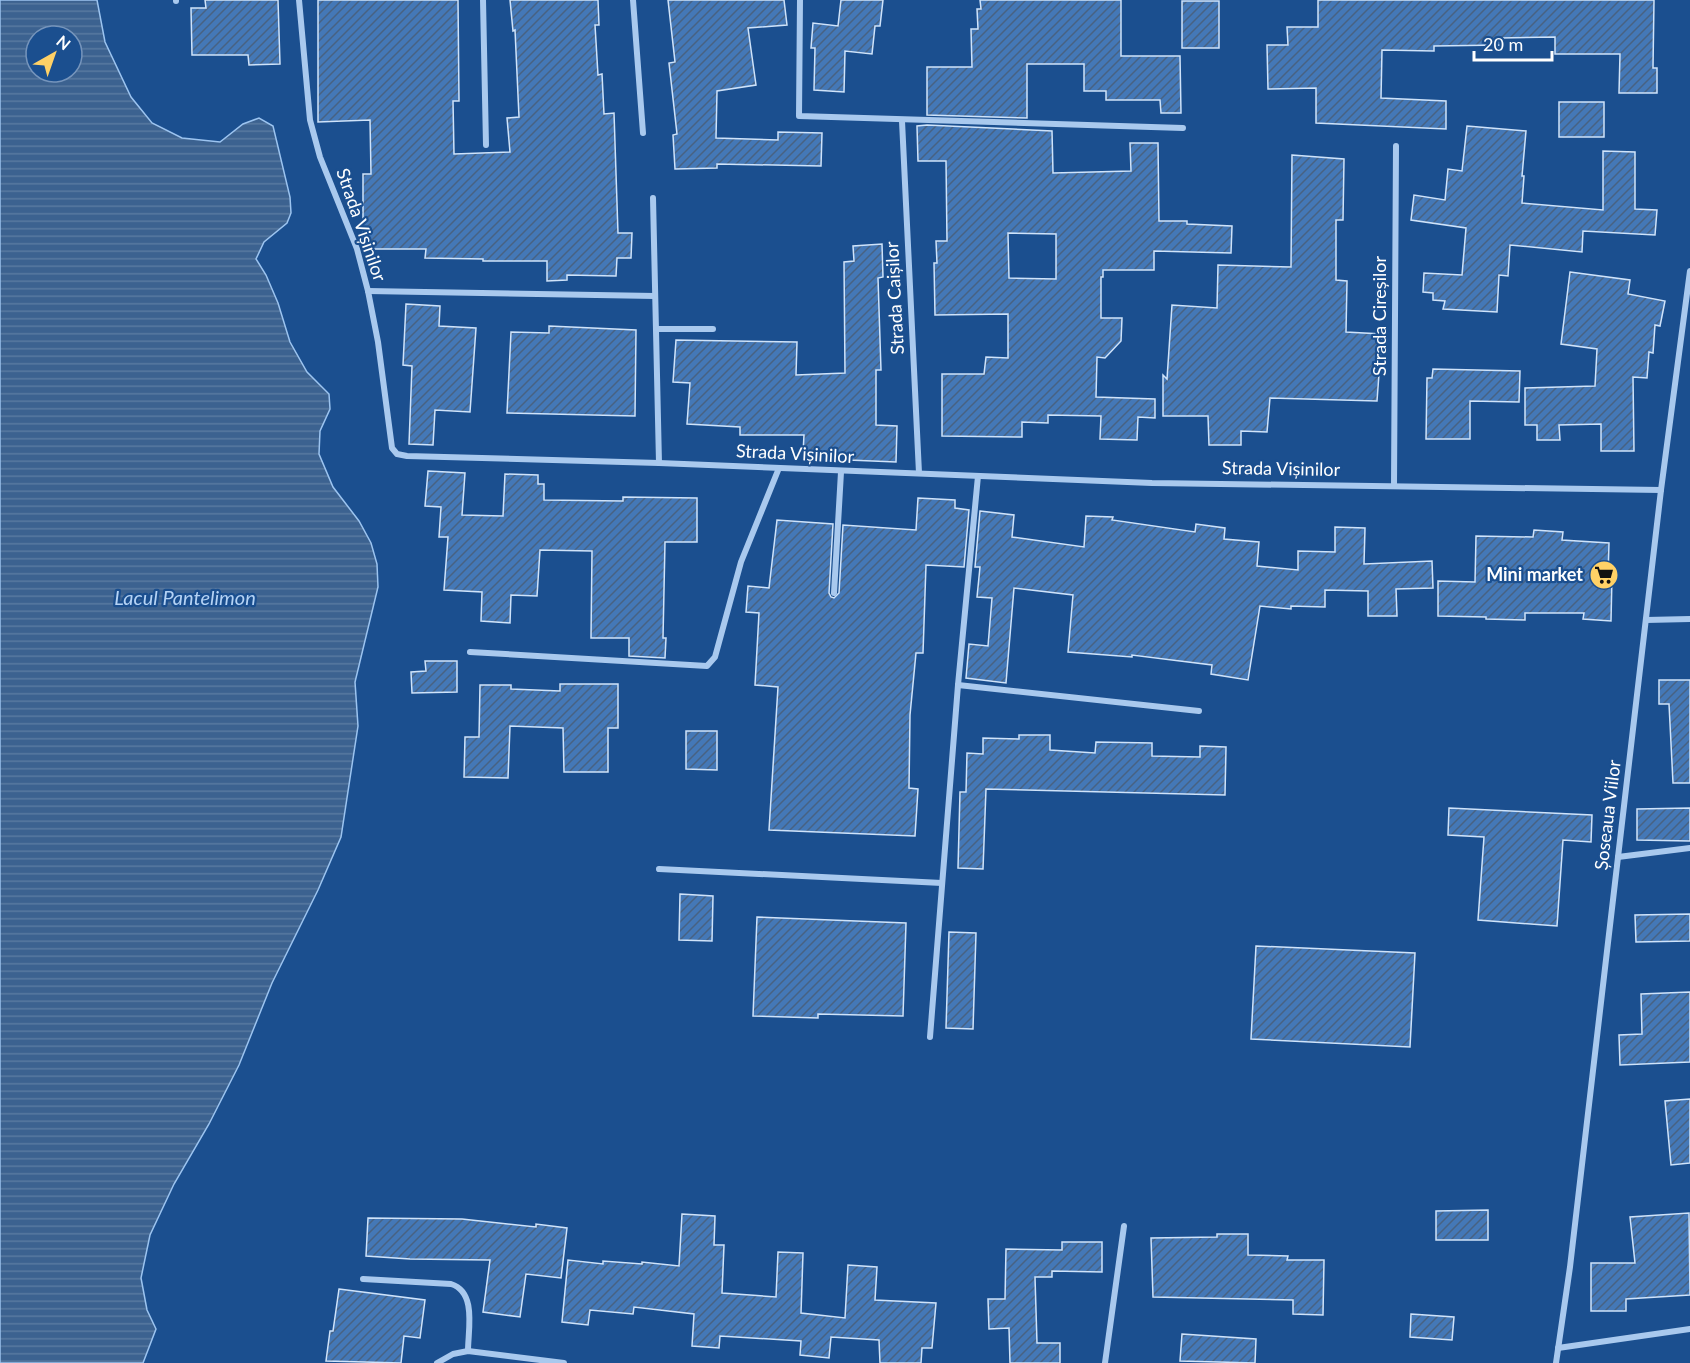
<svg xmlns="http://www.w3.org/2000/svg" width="1690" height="1363" viewBox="0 0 1690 1363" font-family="Lato,sans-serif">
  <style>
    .water { fill: url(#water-rules); stroke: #9cc4f0; stroke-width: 1.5; fill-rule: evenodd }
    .building { fill: url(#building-hatch); stroke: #cfe3fa; stroke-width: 1.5; fill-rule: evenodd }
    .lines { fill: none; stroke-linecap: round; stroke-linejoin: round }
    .minor { stroke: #a9c9ee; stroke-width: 6 }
    .labels { text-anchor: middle; stroke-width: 4.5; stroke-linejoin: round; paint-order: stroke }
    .street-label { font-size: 18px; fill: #fff; stroke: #1b4f8f }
    .poi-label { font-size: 18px; font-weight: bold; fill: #fff; stroke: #1b4f8f; text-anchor: end }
    .water-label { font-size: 20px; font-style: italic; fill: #b5d3f5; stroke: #1b4f8f }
  </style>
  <defs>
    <pattern id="water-rules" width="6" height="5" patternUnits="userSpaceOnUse" patternTransform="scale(1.5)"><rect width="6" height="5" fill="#3c6290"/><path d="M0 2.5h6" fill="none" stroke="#597aa1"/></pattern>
    <pattern id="building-hatch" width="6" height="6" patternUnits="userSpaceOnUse" patternTransform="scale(1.5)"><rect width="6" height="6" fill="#4478b7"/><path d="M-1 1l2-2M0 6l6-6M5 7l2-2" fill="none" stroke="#486282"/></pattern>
  </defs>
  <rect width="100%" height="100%" fill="#1b4f8f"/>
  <path class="water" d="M 0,0 L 97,0 L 105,42 L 131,97 L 152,123 L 182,138 L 220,142 L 243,124 L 259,118 L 273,126 L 290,197 L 291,213 L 287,223 L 264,242 L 256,259 L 266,275 L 278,303 L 290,342 L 307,372 L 329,394 L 330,409 L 320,431 L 319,454 L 333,487 L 359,521 L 371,543 L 377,564 L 378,587 L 355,682 L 358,726 L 341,837 L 318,890 L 272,983 L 239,1065 L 209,1124 L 174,1184 L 150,1235 L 141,1278 L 147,1310 L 156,1329 L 143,1363 L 0,1363 ZM 36,36 L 72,36 L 72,72 L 36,72 Z"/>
  <g class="building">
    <polygon points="205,0 278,0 280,64 249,65 248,55 192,55 191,8 206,8"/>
    <polygon points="318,0 458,0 459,101 453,101 454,154 510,152 507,118 519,117 515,30 513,31 510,0 598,0 599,25 595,25 598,75 602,74 604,114 614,113 618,233 632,233 631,258 617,258 616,276 567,275 567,280 547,281 547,261 483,261 483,259 425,258 426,249 363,249 363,174 371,174 370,120 318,122"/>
    <polygon points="668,0 784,0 787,25 748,28 756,85 717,91 716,138 778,140 778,132 822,133 821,166 717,164 717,168 675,169 673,135 677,134 669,63 675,62"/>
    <polygon points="841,0 883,0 880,26 875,26 872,54 845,51 844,92 814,90 815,48 811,48 813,23 838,26"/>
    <polygon points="980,0 1121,0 1121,56 1180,56 1181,113 1161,113 1160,100 1106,100 1106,91 1084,91 1084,64 1027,64 1027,118 927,115 927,67 972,67 971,29 978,29 977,9 981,9"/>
    <polygon points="1318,0 1654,0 1653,68 1657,68 1657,93 1619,93 1620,54 1555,54 1555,37 1501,38 1501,45 1434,46 1434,51 1382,50 1381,98 1446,101 1446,129 1316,123 1316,88 1268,89 1267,45 1288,45 1287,27 1318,27"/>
    <rect x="1182" y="1" width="37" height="47"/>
    <rect x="1559" y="102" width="45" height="35"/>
    <path d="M 927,125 L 1052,131 L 1053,173 L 1131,171 L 1130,143 L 1158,143 L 1159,221 L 1187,221 L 1187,224 L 1232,226 L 1231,253 L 1154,251 L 1154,270 L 1103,270 L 1103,277 L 1101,277 L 1101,318 L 1122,318 L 1121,341 L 1105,358 L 1097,357 L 1096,397 L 1155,399 L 1155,418 L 1138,417 L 1137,440 L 1100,439 L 1101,416 L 1048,415 L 1048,423 L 1022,422 L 1022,437 L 942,436 L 942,374 L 984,374 L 986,357 L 1008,358 L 1008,314 L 935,315 L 934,263 L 937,263 L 936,241 L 947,241 L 946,161 L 918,161 L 917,126 ZM 1008,233 L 1056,234 L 1056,279 L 1009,278 Z"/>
    <polygon points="1467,126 1526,131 1522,176 1524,176 1522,203 1603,210 1603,151 1635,152 1635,209 1657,210 1655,235 1583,231 1582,252 1510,245 1508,276 1499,275 1497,312 1443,309 1445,301 1433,300 1433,293 1423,292 1424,273 1462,275 1466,228 1411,220 1414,195 1445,200 1448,169 1462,171"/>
    <polygon points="1292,155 1344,159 1343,220 1336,220 1336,280 1347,281 1346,332 1382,334 1377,401 1270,398 1267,432 1241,431 1241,445 1209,445 1208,416 1163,416 1163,375 1167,379 1172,305 1217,308 1218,265 1291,267"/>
    <polygon points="882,244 883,277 878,278 881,370 876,370 876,425 897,426 896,462 849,460 850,454 803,453 804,435 740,435 740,427 687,424 690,383 673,382 676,340 797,342 796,375 845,373 844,262 854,261 853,246"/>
    <polygon points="1570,272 1630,280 1628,294 1665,301 1660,326 1655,325 1653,353 1649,352 1647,378 1633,377 1634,451 1601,451 1601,424 1559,425 1560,440 1537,440 1537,425 1525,425 1525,388 1595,386 1597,349 1561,344"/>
    <polygon points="406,304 440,306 439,326 476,328 470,412 435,410 433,445 409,444 412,366 403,365"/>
    <polygon points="549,326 636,330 635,416 507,413 511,332 549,333"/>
    <polygon points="1433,369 1520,371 1519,402 1470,401 1470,439 1426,439 1427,378 1432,378"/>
    <polygon points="428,471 465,473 462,515 503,516 505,474 538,475 538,484 544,484 544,500 623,501 623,497 697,498 697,542 665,542 663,638 666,638 665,658 629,656 629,638 591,638 592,551 540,550 537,596 511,595 510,623 481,621 482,592 444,590 448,537 439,537 441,507 425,506"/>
    <polygon points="918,498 955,500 955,508 969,510 964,567 926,565 923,653 916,653 910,715 909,788 918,789 915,836 769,830 778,687 755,685 759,613 746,612 748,586 769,588 777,520 833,524 829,593 831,597 834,598 839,593 843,525 916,530"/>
    <polygon points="980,511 1014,515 1012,537 1084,547 1086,516 1113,517 1112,520 1195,532 1196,524 1225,528 1224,539 1259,542 1257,566 1298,570 1298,551 1335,552 1335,527 1365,528 1364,564 1432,561 1433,588 1396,589 1397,616 1368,616 1368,591 1325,590 1325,607 1291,606 1291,609 1260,606 1248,680 1211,674 1212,665 1132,655 1132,657 1068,652 1073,595 1014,588 1006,683 966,678 969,644 988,646 992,598 977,597 980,567 975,567"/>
    <polygon points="1534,530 1563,532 1562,540 1609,543 1608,576 1612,576 1611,621 1583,619 1584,613 1525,613 1525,620 1486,619 1486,617 1438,616 1438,581 1475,582 1476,536 1533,537"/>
    <polygon points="425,661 457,661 457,692 412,693 411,672 426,671"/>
    <polygon points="1659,680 1690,680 1690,783 1673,783 1669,704 1659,704"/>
    <polygon points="560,684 618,684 618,728 608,728 608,772 564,772 563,728 510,726 508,778 464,777 465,737 479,737 480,685 511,685 511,689 560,691"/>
    <polygon points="686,731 717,731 717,770 686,769"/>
    <polygon points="1019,735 1050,735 1050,750 1095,753 1096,742 1152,743 1152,756 1200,757 1200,746 1226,747 1225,795 986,789 983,869 958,868 960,792 966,792 967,753 983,754 983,738 1019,739"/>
    <polygon points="1449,808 1592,815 1591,842 1563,840 1557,926 1478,920 1484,837 1448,835"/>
    <polygon points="1690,808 1690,841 1637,840 1637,809"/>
    <polygon points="680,894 713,896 712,941 679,940"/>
    <polygon points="1690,914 1690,941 1636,942 1635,915"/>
    <polygon points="757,917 906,923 903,1016 818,1014 818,1018 753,1016"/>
    <polygon points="949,932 976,933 973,1029 946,1028"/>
    <polygon points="1256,946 1415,953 1410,1047 1251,1039"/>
    <polygon points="1690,992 1690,1062 1620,1065 1619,1035 1642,1034 1641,994"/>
    <polygon points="1690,1099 1690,1163 1671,1165 1665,1101"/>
    <polygon points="1488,1210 1488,1240 1436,1240 1436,1211"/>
    <polygon points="1689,1213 1690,1295 1626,1299 1626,1311 1591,1311 1591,1263 1635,1263 1630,1217"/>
    <polygon points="682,1214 715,1216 714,1245 724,1245 722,1293 776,1297 778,1252 803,1253 801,1313 845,1318 848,1265 877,1267 875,1300 936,1303 932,1348 922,1348 921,1363 880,1363 879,1340 831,1337 829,1358 800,1355 801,1341 720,1336 719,1348 692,1346 694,1314 634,1307 633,1314 590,1310 588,1325 562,1322 568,1260 603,1264 603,1261 642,1264 642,1262 679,1266"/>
    <polygon points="368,1218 462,1219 536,1227 536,1224 567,1228 561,1278 526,1274 520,1317 483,1312 490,1260 410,1259 366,1256"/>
    <polygon points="1217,1234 1248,1234 1248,1255 1288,1256 1287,1260 1324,1260 1323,1315 1293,1314 1293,1300 1153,1297 1151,1238 1217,1237"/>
    <polygon points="1062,1242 1102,1242 1102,1272 1052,1271 1052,1277 1035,1277 1037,1343 1060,1343 1060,1363 1010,1363 1009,1328 989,1329 988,1299 1005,1299 1006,1249 1062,1250"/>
    <polygon points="339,1289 425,1300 420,1338 404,1336 401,1363 326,1361 330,1331 333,1331"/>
    <polygon points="1411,1314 1454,1317 1452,1340 1410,1337"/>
    <polygon points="1182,1334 1256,1339 1255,1363 1180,1361"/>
  </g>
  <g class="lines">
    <g class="minor">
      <polyline points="299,0 310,120 320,157 357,249 368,291 378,342 392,448 397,454 407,456 659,463 1152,483 1661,490"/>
      <polyline points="483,0 486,145"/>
      <polyline points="633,0 643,133"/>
      <polyline points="800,0 799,116 1183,128"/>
      <polyline points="176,1 176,0"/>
      <polyline points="902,121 919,473"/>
      <polyline points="653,198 659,463"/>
      <polyline points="368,291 655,296"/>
      <polyline points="656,329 713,329"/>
      <polyline points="1394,485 1396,146"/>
      <polyline points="834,593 841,472"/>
      <polyline points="1646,620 1690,619"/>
      <polyline points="470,652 707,666 715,657 741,562 779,468"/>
      <polyline points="958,685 1199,711"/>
      <polyline points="1618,857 1690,848"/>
      <polyline points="659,869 942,883"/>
      <polyline points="930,1037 958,685 978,476"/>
      <path d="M 363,1279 L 451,1284 C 477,1292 468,1330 468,1351"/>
      <polyline points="1558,1348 1690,1329"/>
      <polyline points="437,1363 453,1354 468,1351 564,1363"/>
      <polyline points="1105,1363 1124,1226"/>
      <polyline points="1556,1363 1570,1267 1661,490 1690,271"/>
    </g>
  </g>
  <defs>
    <g id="supermarket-disc" transform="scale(1.5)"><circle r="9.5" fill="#ffd166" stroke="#1b4f8f"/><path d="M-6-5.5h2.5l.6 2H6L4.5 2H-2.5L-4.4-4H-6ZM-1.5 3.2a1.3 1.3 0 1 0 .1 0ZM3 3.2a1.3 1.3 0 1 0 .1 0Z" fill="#111"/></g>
  </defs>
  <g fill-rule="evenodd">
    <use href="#supermarket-disc" x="1604" y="575"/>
  </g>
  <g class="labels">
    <g class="street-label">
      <text transform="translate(361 225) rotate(71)" y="6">Strada Vișinilor</text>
      <text transform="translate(895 298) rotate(-93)" y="6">Strada Caișilor</text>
      <text transform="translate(1380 316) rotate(-90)" y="6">Strada Cireșilor</text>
      <text transform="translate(795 454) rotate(3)" y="6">Strada Vișinilor</text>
      <text transform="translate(1281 469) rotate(1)" y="6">Strada Vișinilor</text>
      <text transform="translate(1608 815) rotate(-83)" y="6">Șoseaua Viilor</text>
    </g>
    <g class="poi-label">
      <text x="1583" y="581">Mini market</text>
    </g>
    <g class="water-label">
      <text x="185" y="605">Lacul Pantelimon</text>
    </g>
  </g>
  <g transform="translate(54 54) rotate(40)"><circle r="28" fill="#1b4f8f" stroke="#7695bc" stroke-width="1.5"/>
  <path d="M0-4.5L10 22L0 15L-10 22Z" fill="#ffd166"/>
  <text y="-9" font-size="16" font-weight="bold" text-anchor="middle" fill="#ffffff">N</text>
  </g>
  <path d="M1474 51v9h78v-9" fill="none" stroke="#ffffff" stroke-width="3"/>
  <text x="1483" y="51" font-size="18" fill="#ffffff" stroke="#1b4f8f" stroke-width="4.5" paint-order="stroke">20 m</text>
</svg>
